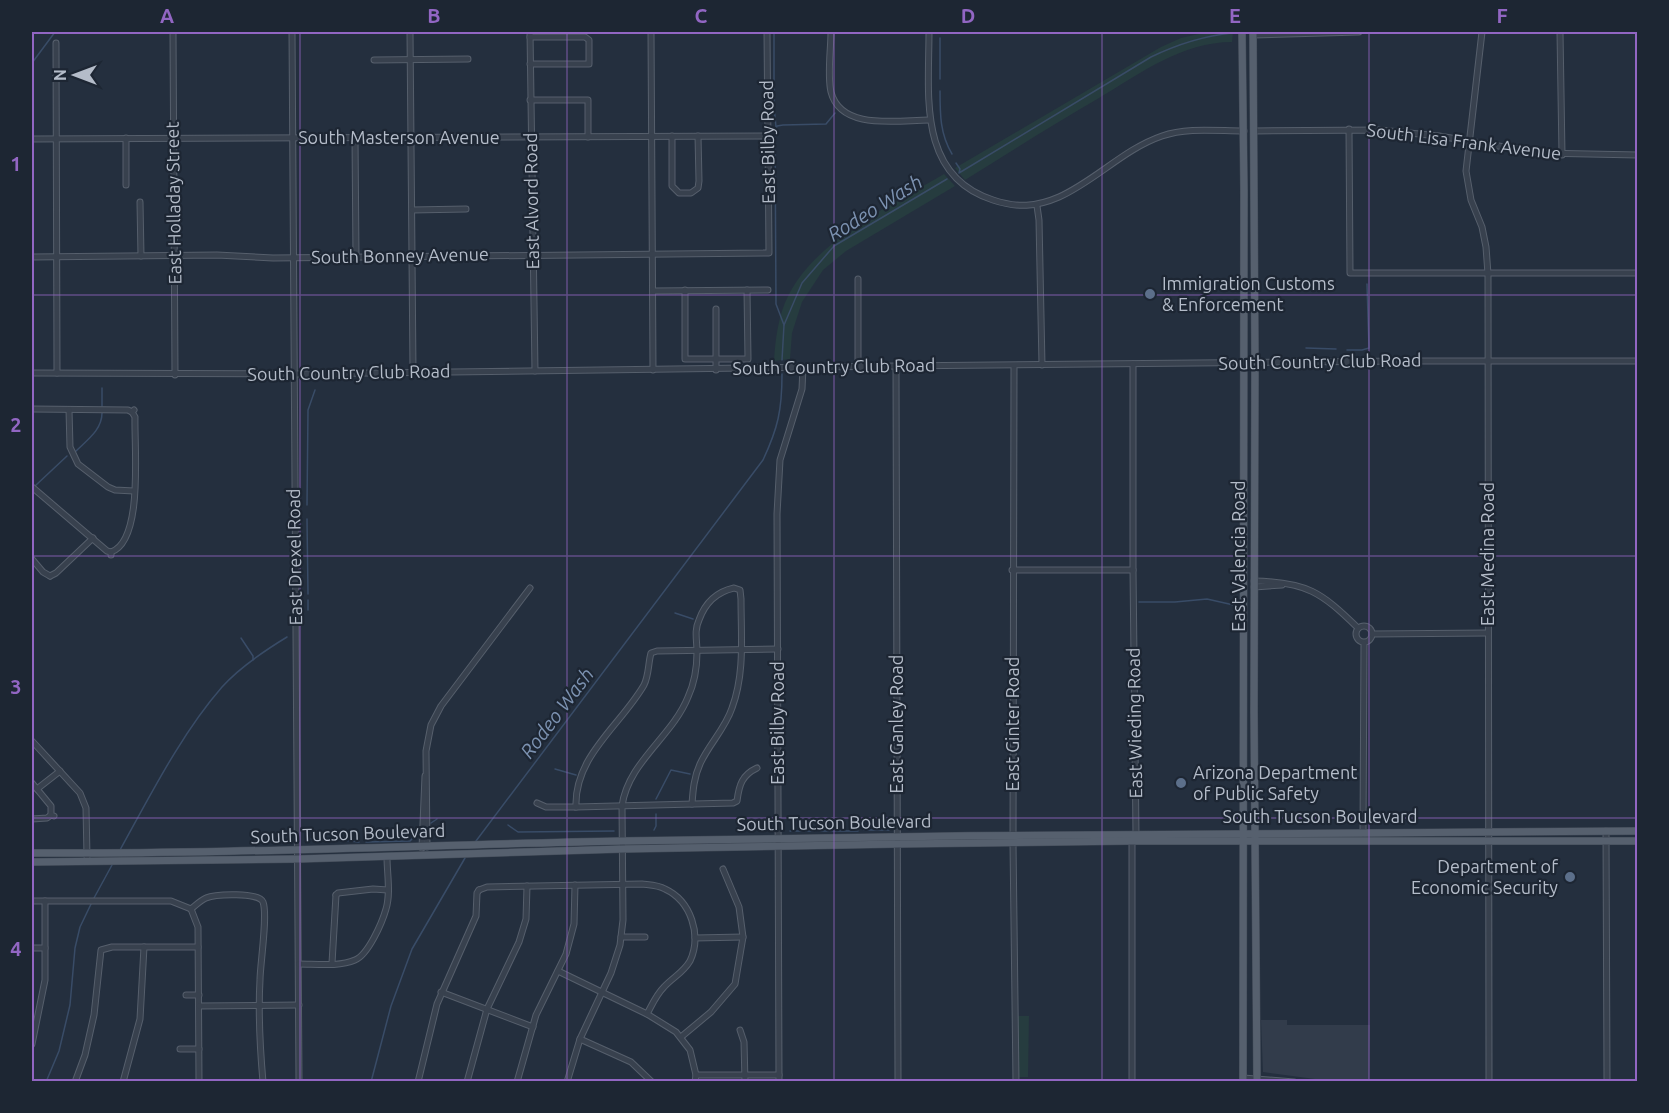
<svg xmlns="http://www.w3.org/2000/svg" width="1669" height="1113" viewBox="0 0 1669 1113" font-family="Ubuntu,sans-serif">
  <style>
    .airport { fill: #323c4b }
    .green { fill: #263c3f }
    .lines { fill: none; stroke-linecap: round; stroke-linejoin: round }
    .stream { stroke: #394c67; stroke-width: 1.5 }
    .minor-casing { stroke: #565f6c; stroke-width: 7 }
    .major-casing { stroke: #414a57; stroke-width: 8 }
    .minor { stroke: #38414e; stroke-width: 5 }
    .major { stroke: #56606e; stroke-width: 7 }
    .grid { fill: none; stroke: #9266c3; stroke-width: 1.5; stroke-opacity: 0.55 }
    .service-dot { fill: #5c6f8a; stroke: #1d2633; stroke-width: 2 }
    .labels { text-anchor: middle; stroke-width: 4.5; stroke-linejoin: round; paint-order: stroke }
    .street-label { font-size: 18px; fill: #b4bcc9; stroke: #1d2633 }
    .poi-label { font-size: 18px; fill: #b4bcc9; stroke: #1d2633; text-anchor: start }
    .water-label { font-size: 20px; font-style: italic; fill: #7c92b1; stroke: #1d2633 }
    .neatline { fill: none; stroke: #9266c3; stroke-width: 2 }
    .grid-label { font-size: 20px; text-anchor: middle; font-weight: bold; fill: #9266c3 }
  </style>
  <rect width="100%" height="100%" fill="#242f3e"/>
  <polygon class="airport" points="1261,1020 1287,1020 1287,1025 1370,1025 1369,1081 1330,1081 1263,1072"/>
  <g class="green">
    <path d="M 1207,32 L 1233,32 L 1232,42 C 1182,42 1141,73 1099,98 C 1054,124 1010,152 965,180 L 955,168 L 1161,47 L 1181,38 Z"/>
    <path d="M 944,174 L 955,186 L 846,251 L 823,270 L 802,302 L 792,333 L 790,359 L 774,361 C 775,344 777,327 782,311 C 803,245 889,207 944,174 Z"/>
    <polygon points="1018,1016 1029,1016 1028,1077 1018,1077"/>
  </g>
  <g class="lines">
    <g class="stream">
      <polyline points="774,32 774,106 776,127"/>
      <polyline points="32,63 55,32"/>
      <polyline points="940,79 940,38"/>
      <path d="M 940,91 C 940,114 940,134 952,154"/>
      <path d="M 956,163 L 960,169 L 959,173 L 1151,57 C 1178,44 1202,36 1232,33"/>
      <polyline points="784,325 776,304 775,131 777,126 783,125 826,124 835,113"/>
      <polyline points="1306,348 1336,349"/>
      <polyline points="1347,350 1362,350 1369,348 1367,284"/>
      <polyline points="782,360 784,325 802,283 834,246 947,179"/>
      <polyline points="102,406 102,388"/>
      <path d="M 75,452 C 87,440 102,430 102,413"/>
      <polyline points="35,486 67,456"/>
      <polyline points="307,505 308,410 315,390"/>
      <polyline points="307,519 308,594"/>
      <polyline points="308,600 308,610"/>
      <polyline points="1139,602 1175,602 1207,599 1238,606"/>
      <polyline points="675,613 693,619"/>
      <polyline points="241,638 253,656 253,660"/>
      <polyline points="555,769 576,775"/>
      <polyline points="656,799 671,770 690,774"/>
      <polyline points="431,823 437,819"/>
      <polyline points="508,825 518,832 614,831"/>
      <polyline points="654,830 656,826 656,814"/>
      <polyline points="864,830 889,830"/>
      <polyline points="790,831 813,831"/>
      <polyline points="820,831 858,831"/>
      <polyline points="311,839 333,839 359,842"/>
      <path d="M 476,841 L 763,460 C 778,428 782,410 782,374"/>
      <polyline points="366,842 410,841 417,834"/>
      <path d="M 120,850 C 150,796 181,734 222,687 C 240,667 264,651 287,637"/>
      <polyline points="94,898 112,865"/>
      <polyline points="46,1082 59,1051 70,1005 75,948 80,927 92,902"/>
      <polyline points="371,1082 391,1006 412,949 465,858"/>
    </g>
    <g class="minor-casing">
      <g id="minor">
        <polyline points="173,32 175,375"/>
        <polyline points="292,32 299,1082"/>
        <polyline points="410,32 413,371"/>
        <polyline points="530,32 535,371"/>
        <polyline points="651,32 653,370"/>
        <path d="M 831,32 C 831,49 827,75 831,92 C 841,131 898,120 929,120"/>
        <path d="M 929,32 C 929,94 917,176 993,200 C 1017,208 1036,207 1059,197 C 1095,181 1124,149 1162,136 C 1187,127 1217,131 1244,131"/>
        <polyline points="1482,32 1466,171 1471,200 1482,227 1486,247 1488,274 1489,1082"/>
        <polyline points="1560,32 1562,155"/>
        <polyline points="1253,35 1359,32"/>
        <polyline points="530,37 585,37 589,40 589,64 530,64"/>
        <polyline points="56,43 57,373"/>
        <polyline points="374,60 468,59"/>
        <polyline points="530,100 588,100 588,137"/>
        <polyline points="1349,129 1350,273 1638,273"/>
        <polyline points="1254,131 1380,130 1439,136 1540,153 1638,155"/>
        <polyline points="672,136 672,186 679,193 691,193 698,188 699,181 698,136"/>
        <polyline points="126,138 126,185"/>
        <polyline points="355,138 356,256"/>
        <polyline points="32,139 767,136"/>
        <polyline points="140,202 141,256"/>
        <polyline points="1037,206 1039,220 1042,365"/>
        <polyline points="412,210 466,209"/>
        <polyline points="32,257 217,255 273,258 769,253 767,32"/>
        <polyline points="858,279 858,366"/>
        <polyline points="685,290 685,359 748,359 747,290"/>
        <polyline points="653,291 768,290"/>
        <polyline points="716,309 716,370"/>
        <polyline points="896,366 898,1082"/>
        <polyline points="1014,366 1013,843 1016,1082"/>
        <polyline points="32,373 294,374 896,366 1406,361 1638,361"/>
        <polyline points="32,409 128,410 132,412"/>
        <polyline points="69,410 70,447 78,464 108,487 115,490 134,491"/>
        <polyline points="32,487 107,551 111,552 111,555"/>
        <path d="M 111,552 C 144,541 134,446 135,417 L 132,412 L 134,410"/>
        <polyline points="32,559 43,572 50,576"/>
        <polyline points="1012,570 1133,570"/>
        <polyline points="50,576 56,573 93,538"/>
        <path d="M 1254,581 C 1307,582 1321,592 1358,628"/>
        <polyline points="1254,587 1282,585"/>
        <circle cx="1364" cy="634" r="8"/>
        <polyline points="1372,634 1488,633"/>
        <polyline points="32,741 80,793 86,808 87,857"/>
        <path d="M 757,768 C 742,775 739,785 737,801 L 733,803 L 576,807 C 574,756 621,725 644,685 C 649,675 648,664 651,653 L 657,651 L 778,649"/>
        <polyline points="32,783 51,806 51,815 54,816"/>
        <polyline points="37,789 60,771"/>
        <polyline points="537,803 546,807 576,807"/>
        <polyline points="32,819 47,818 51,815"/>
        <polyline points="1606,831 1607,1082"/>
        <polyline points="1363,834 1364,643"/>
        <polyline points="427,847 426,751 431,725 441,706 530,588"/>
        <polyline points="422,848 425,776"/>
        <path d="M 479,890 L 487,887 L 642,884 C 650,885 658,885 665,889 C 691,901 702,935 690,961 C 683,973 673,977 664,987 C 656,995 652,1005 647,1014"/>
        <polyline points="336,895 338,893 373,889 388,890"/>
        <path d="M 32,901 L 171,901 L 191,909 C 196,905 201,900 206,898 C 215,894 259,892 263,902 C 268,915 260,965 260,980 C 258,1014 260,1048 263,1082"/>
        <polyline points="191,909 198,927 199,1082"/>
        <polyline points="621,937 645,937"/>
        <polyline points="695,938 743,937"/>
        <polyline points="32,948 45,948"/>
        <polyline points="332,963 336,895"/>
        <path d="M 299,964 C 316,964 339,967 355,960 C 368,955 382,923 386,909 C 391,893 387,874 387,857"/>
        <polyline points="558,971 647,1014 676,1032 690,1050 696,1075 695,1082"/>
        <polyline points="441,992 533,1027"/>
        <polyline points="186,995 199,995"/>
        <polyline points="199,1006 299,1005"/>
        <polyline points="740,1030 744,1042 745,1082"/>
        <polyline points="681,1037 711,1012 735,984 743,937 739,907 723,869"/>
        <polyline points="580,1039 631,1062 652,1082"/>
        <polyline points="32,1044 45,980 45,901"/>
        <polyline points="180,1049 199,1049"/>
        <polyline points="696,1075 779,1075"/>
        <polyline points="1243,1078 1294,1082"/>
        <polyline points="75,1082 85,1055 94,1015 101,950 112,947 198,947"/>
        <polyline points="123,1082 140,1019 144,947"/>
        <polyline points="418,1082 437,1004 476,916 477,893 479,890"/>
        <polyline points="467,1082 487,1009 519,942 526,919 527,886"/>
        <polyline points="517,1082 536,1015 566,954 574,924 575,885"/>
        <path d="M 567,1082 L 580,1039 L 611,973 L 620,945 L 623,920 L 622,806 C 628,762 672,737 688,697 C 694,684 697,666 697,652 C 697,640 694,631 699,620 C 705,603 716,592 734,588 L 740,590 L 741,599 C 741,636 745,673 732,708 C 725,729 709,744 700,764 C 694,777 693,790 692,804"/>
        <polyline points="779,1082 777,514 780,460 802,389 803,367"/>
        <polyline points="1132,1082 1132,841 1136,834 1133,570 1133,364"/>
      </g>
    </g>
    <g class="major-casing">
      <g id="major">
        <polyline points="1242,32 1244,191 1243,1082"/>
        <polyline points="1253,32 1255,363 1254,712 1257,1082"/>
        <path d="M 32,853 C 228,854 424,845 621,841 C 960,835 1298,832 1638,831"/>
        <polyline points="32,862 298,859 623,849 897,844 1132,841 1638,841"/>
      </g>
    </g>
    <use href="#minor" class="minor"/>
    <use href="#major" class="major"/>
  </g>
  <path class="grid" d="M 300,32 L 300,1082M 567,32 L 567,1082M 834,32 L 834,1082M 1102,32 L 1102,1082M 1369,32 L 1369,1082M 32,295 L 1638,295M 32,556 L 1638,556M 32,818 L 1638,818"/>
  <g class="service-dot">
    <circle cx="1150" cy="294" r="6"/>
    <circle cx="1181" cy="783" r="6"/>
    <circle cx="1570" cy="877" r="6"/>
  </g>
  <g class="labels">
    <g class="street-label">
      <text x="399" y="144">South Masterson Avenue</text>
      <text transform="translate(768 142) rotate(-91)" y="6">East Bilby Road</text>
      <text transform="translate(1464 142) rotate(7)" y="6">South Lisa Frank Avenue</text>
      <text transform="translate(532 201) rotate(-91)" y="6">East Alvord Road</text>
      <text transform="translate(174 203) rotate(-91)" y="6">East Holladay Street</text>
      <text transform="translate(400 256) rotate(-1)" y="6">South Bonney Avenue</text>
      <text transform="translate(1320 362) rotate(-1)" y="6">South Country Club Road</text>
      <text transform="translate(834 367) rotate(-1)" y="6">South Country Club Road</text>
      <text transform="translate(349 373) rotate(-1)" y="6">South Country Club Road</text>
      <text transform="translate(1488 554) rotate(-90)" y="6">East Medina Road</text>
      <text transform="translate(1239 556) rotate(-90)" y="6">East Valencia Road</text>
      <text transform="translate(295 557) rotate(-91)" y="6">East Drexel Road</text>
      <text transform="translate(778 723) rotate(-90)" y="6">East Bilby Road</text>
      <text transform="translate(1135 723) rotate(-91)" y="6">East Wieding Road</text>
      <text transform="translate(897 724) rotate(-90)" y="6">East Ganley Road</text>
      <text transform="translate(1013 724) rotate(-90)" y="6">East Ginter Road</text>
      <text x="1320" y="823">South Tucson Boulevard</text>
      <text transform="translate(834 823) rotate(-1)" y="6">South Tucson Boulevard</text>
      <text transform="translate(348 834) rotate(-2)" y="6">South Tucson Boulevard</text>
    </g>
    <g class="poi-label">
      <text x="1162" y="290">Immigration Customs<tspan x="1162" dy="21">&amp; Enforcement</tspan></text>
      <text x="1193" y="779">Arizona Department<tspan x="1193" dy="21">of Public Safety</tspan></text>
      <text x="1558" y="873" text-anchor="end">Department of<tspan x="1558" dy="21">Economic Security</tspan></text>
    </g>
    <g class="water-label">
      <text transform="translate(875 208) rotate(-32)" y="7">Rodeo Wash</text>
      <text transform="translate(557 713) rotate(-53)" y="7">Rodeo Wash</text>
    </g>
  </g>
  <rect width="1669" height="1113" fill="none" stroke="#1d2633" stroke-width="66"/>
  <g transform="translate(75 75) rotate(270)" stroke="#1d2633" stroke-width="4.5" paint-order="stroke">
  <path d="M0-4.5L10 22L0 15L-10 22Z" fill="#b4bcc9"/>
  <text y="-9" font-size="16" font-weight="bold" text-anchor="middle" fill="#b4bcc9">N</text>
  </g>
  <rect x="33" y="33" width="1603" height="1047" class="neatline"/>
  <g class="grid-label">
    <text x="167" y="23">A</text>
    <text x="434" y="23">B</text>
    <text x="701" y="23">C</text>
    <text x="968" y="23">D</text>
    <text x="1235" y="23">E</text>
    <text x="1502" y="23">F</text>
    <text x="16" y="171">1</text>
    <text x="16" y="432">2</text>
    <text x="16" y="694">3</text>
    <text x="16" y="956">4</text>
  </g>
</svg>
